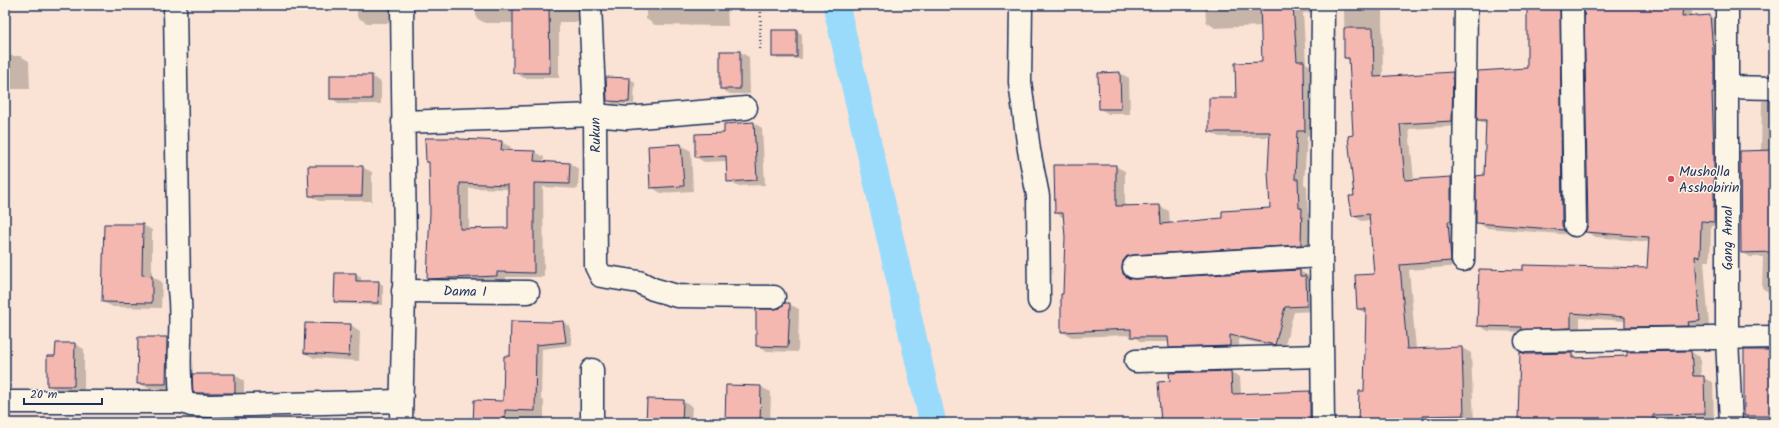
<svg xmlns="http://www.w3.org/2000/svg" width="1779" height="428" viewBox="0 0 1779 428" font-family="Kalam,sans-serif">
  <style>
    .shadow { fill: #0003; fill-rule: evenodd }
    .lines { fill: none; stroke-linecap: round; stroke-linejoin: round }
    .canal { stroke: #9adbfc; stroke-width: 27 }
    .building { fill: #f4b8b1; stroke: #1b2f5e; fill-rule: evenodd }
    .street-casing { stroke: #1b2f5e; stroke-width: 25 }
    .path { stroke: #1b2f5e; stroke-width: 2.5; stroke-dasharray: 1 3; stroke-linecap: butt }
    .street { stroke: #fcf5e5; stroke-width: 22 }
    .poi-dot { fill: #d1495b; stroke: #fcf5e5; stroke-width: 1.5 }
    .labels { text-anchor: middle; stroke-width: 3; stroke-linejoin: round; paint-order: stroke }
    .street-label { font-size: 14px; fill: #1b2f5e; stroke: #fcf5e5 }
    .poi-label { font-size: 14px; fill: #1b2f5e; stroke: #fcf5e5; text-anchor: start }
  </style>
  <rect width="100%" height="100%" fill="#fae3d5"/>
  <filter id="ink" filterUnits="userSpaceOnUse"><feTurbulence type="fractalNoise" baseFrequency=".025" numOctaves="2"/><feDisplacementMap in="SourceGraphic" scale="8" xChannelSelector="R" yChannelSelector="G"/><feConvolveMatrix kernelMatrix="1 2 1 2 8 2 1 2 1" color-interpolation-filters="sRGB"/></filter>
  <g filter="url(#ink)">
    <g class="shadow">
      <polygon points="357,5 393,5 393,23 367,23 357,17"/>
      <polygon points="476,5 579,5 579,22 559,22 559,78 524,78 514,72 514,23 485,23 476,18"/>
      <polygon points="646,5 727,5 728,26 655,25 646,19"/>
      <polygon points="1205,5 1322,5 1320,12 1303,13 1306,63 1313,67 1314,136 1307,136 1304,184 1307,186 1308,213 1311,215 1310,250 1131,273 1133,280 1300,271 1309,276 1309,279 1315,282 1316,311 1294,312 1284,349 1239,339 1239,350 1179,353 1170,347 1169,342 1141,342 1132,335 1072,337 1062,332 1066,237 1064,218 1056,213 1115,166 1125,171 1125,207 1160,206 1169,211 1170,224 1223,219 1271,209 1271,137 1219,137 1210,131 1263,63 1262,26 1215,28 1206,22"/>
      <polygon points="1336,5 1382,5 1383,78 1452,73 1462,79 1461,126 1409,129 1414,180 1451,178 1461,184 1460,266 1409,270 1416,349 1462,348 1471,353 1474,423 1360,423 1365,392 1367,314 1358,309 1375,275 1371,220 1362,221 1353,216 1355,197 1354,136 1350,61 1345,58 1344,10"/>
      <polygon points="1527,5 1570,5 1573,235 1486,228 1477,222 1485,176 1487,125 1478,120 1528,69"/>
      <polygon points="1586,5 1692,5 1692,18 1710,16 1719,22 1724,227 1711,226 1710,261 1704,261 1709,326 1698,327 1698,331 1636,332 1626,326 1626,321 1580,318 1580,333 1488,331 1478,325 1524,271 1648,269 1649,242 1596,237 1586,232 1588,225"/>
      <polygon points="797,31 802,34 802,59 778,59 773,56"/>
      <polygon points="740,52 749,57 750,94 730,94 721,89"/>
      <polygon points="5,56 20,56 29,61 30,89 5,89"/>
      <polygon points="1120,73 1129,78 1130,114 1109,114 1100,109"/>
      <polygon points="371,76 381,82 381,104 340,104 331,98"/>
      <polygon points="607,78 630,79 635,82 634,104 613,104 608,101"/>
      <polygon points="1774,100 1774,293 1770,293 1762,288 1763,257 1750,257 1742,252 1761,152 1762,101"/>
      <polygon points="754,123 762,128 765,185 737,186 728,181 727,161 704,162 696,157 725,134"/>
      <path d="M 459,139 L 462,140 L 501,142 L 511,147 L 510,151 L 534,152 L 544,157 L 544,163 L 570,164 L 579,169 L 578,189 L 543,187 L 544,277 L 506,277 L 506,281 L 438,283 L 428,278 L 431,212 L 430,163 L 427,161 ZM 469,188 L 509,189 L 509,229 L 469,230 Z"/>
      <polygon points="681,145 691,151 693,191 661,193 651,187 649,147"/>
      <polygon points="362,167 372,172 372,201 319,201 310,196"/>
      <polygon points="143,225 152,230 152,276 162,282 161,308 113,307 103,302"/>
      <polygon points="336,274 356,274 361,277 361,282 378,282 383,285 383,305 340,304 335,302"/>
      <polygon points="789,304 799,309 798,352 766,351 757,346 781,309"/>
      <polygon points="563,322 570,326 572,345 542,349 541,399 544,401 544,423 474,423 504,402 511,357"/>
      <polygon points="351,325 360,331 359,361 314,358 305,353"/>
      <polygon points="167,338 176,344 176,389 148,388 138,383"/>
      <polygon points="75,344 84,349 84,391 58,391 48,385 56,357"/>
      <rect x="1745" y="351" width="29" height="72"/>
      <polygon points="1691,352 1700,357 1701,377 1713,382 1714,423 1523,423 1519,420 1526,354 1571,354 1580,358"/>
      <polygon points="1231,372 1240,377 1241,394 1310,392 1319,398 1320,423 1162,423 1171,382"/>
      <polygon points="235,375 244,381 244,398 204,397 194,392"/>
      <polygon points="761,387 771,392 770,423 726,423"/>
      <polygon points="682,401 692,406 691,423 647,423"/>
    </g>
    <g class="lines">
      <polyline class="canal" points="836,5 933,423"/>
    </g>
    <g class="building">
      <polygon points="513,5 549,5 550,73 513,73"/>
      <polygon points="1260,5 1293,5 1297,61 1304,61 1305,131 1297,131 1295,179 1298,179 1299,208 1302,208 1301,245 1133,255 1127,256 1123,261 1122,268 1123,274 1128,278 1135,279 1300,270 1300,276 1306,276 1307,306 1285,307 1275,345 1230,335 1230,346 1169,348 1168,337 1131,337 1131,329 1061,332 1061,294 1063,294 1065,237 1063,213 1055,213 1054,165 1116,165 1116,206 1160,205 1161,224 1222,218 1222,211 1270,208 1268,171 1270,132 1209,132 1209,98 1236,98 1235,63 1262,62"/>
      <polygon points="1527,5 1560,5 1562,225 1564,230 1476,223 1476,176 1484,175 1486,120 1477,120 1478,71 1527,68"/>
      <polygon points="1584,5 1683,5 1682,17 1710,15 1714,63 1714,93 1712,93 1714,151 1714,222 1701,221 1700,257 1695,256 1700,321 1688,322 1689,326 1625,327 1625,317 1571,313 1571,328 1521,330 1521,327 1477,326 1479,269 1523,270 1523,265 1647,268 1649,237 1585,232 1588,225"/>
      <polygon points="1344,28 1373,28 1374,77 1453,72 1452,121 1400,124 1405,180 1451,177 1451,221 1448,221 1451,261 1400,265 1407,349 1462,347 1464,415 1422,416 1422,423 1358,423 1359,391 1364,391 1366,309 1357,309 1355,275 1374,274 1369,214 1352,216 1349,196 1354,196 1348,136 1353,135 1349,58 1344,58"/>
      <rect x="772" y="30" width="25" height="27"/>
      <rect x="720" y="51" width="20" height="38"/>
      <polygon points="1120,72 1121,109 1099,109 1098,73"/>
      <rect x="330" y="75" width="42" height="24"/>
      <polygon points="606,77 630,78 629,102 607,101"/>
      <polygon points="754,122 757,180 727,182 726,156 695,157 695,134 724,133 724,124"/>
      <path d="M 425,138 L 459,138 L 459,139 L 502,141 L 501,150 L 535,151 L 534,161 L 570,163 L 569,184 L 534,183 L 534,273 L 497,272 L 497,276 L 427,279 L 430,212 L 429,162 L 426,162 ZM 460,183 L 508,185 L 508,228 L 460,229 Z"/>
      <polygon points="681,144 684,186 650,188 648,146"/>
      <polygon points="1774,150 1774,252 1741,253 1740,151"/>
      <polygon points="308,166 363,166 362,196 309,196"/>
      <polygon points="104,224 143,224 142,275 152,276 152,303 102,302"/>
      <polygon points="335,273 356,273 356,281 379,281 378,303 334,302"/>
      <polygon points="785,303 790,303 788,347 756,346 756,309 774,309 780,308"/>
      <polygon points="511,321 551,322 563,321 566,342 536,345 535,411 505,410 505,423 473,423 474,400 503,401 504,356 510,356"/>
      <polygon points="305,323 351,324 349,356 304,353"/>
      <polygon points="138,337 167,337 166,384 137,384"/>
      <polygon points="56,343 75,343 74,386 47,386 47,356 55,356"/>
      <rect x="1744" y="350" width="30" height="66"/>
      <polygon points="1691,351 1693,376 1704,376 1705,414 1653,415 1653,423 1574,423 1574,419 1518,421 1520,352 1526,354 1572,353 1572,358 1627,356 1627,352"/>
      <polygon points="1231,371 1232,394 1310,391 1310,423 1161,423 1158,382 1170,381 1169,373"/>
      <polygon points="192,374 235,374 235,393 193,393"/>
      <polygon points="726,385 761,386 760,423 725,423"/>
      <polygon points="647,399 683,400 682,423 646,423"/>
    </g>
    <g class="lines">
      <g class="street-casing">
        <g id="street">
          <path d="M 175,5 L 179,290 C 183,319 178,348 180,377 C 180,386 180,394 183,402 L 191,405 L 209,406 L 400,401"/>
          <polyline points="590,5 595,115 596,266 601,276 639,282 653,289 677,296 774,297"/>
          <polyline points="1021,5 1020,82 1029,150 1038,196 1039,301"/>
          <polyline points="1572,5 1575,225"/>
          <polyline points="1727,5 1727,338 1731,423"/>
          <polyline points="1727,87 1774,88"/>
          <polyline points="403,122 595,115 627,118 746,108"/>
          <polyline points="1463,260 1466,5"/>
          <polyline points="1134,267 1321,256"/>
          <polyline points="403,291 528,292"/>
          <polyline points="1526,341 1774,337"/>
          <polyline points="1136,361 1321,356"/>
          <polyline points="592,370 592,423"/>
          <polyline points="5,402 183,402"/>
          <polyline points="401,423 405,247 402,5"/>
          <polyline points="1323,423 1321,256 1323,5"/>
        </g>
      </g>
      <polyline class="path" points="760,49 761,5"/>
      <use href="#street" class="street"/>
    </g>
  </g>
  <circle class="poi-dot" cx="1671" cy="179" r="4"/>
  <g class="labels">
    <g class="street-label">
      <text transform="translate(595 135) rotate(-91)" y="5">Rukun</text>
      <text transform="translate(1727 238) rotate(-90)" y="5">Gang Amal</text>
      <text transform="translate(465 291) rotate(1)" y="5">Dama I</text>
    </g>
    <g class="poi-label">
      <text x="1679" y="176">Musholla<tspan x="1679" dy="16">Asshobirin</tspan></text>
    </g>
  </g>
  <rect width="1779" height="428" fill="none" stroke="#fcf5e5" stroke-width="20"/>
  <rect x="10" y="10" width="1759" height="408" fill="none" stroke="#1b2f5e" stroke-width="1.5" filter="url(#ink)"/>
  <path d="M24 398v6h78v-6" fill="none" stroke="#1b2f5e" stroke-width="2"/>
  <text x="30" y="398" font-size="12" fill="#1b2f5e" stroke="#fcf5e5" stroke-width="3" paint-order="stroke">20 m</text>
</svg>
